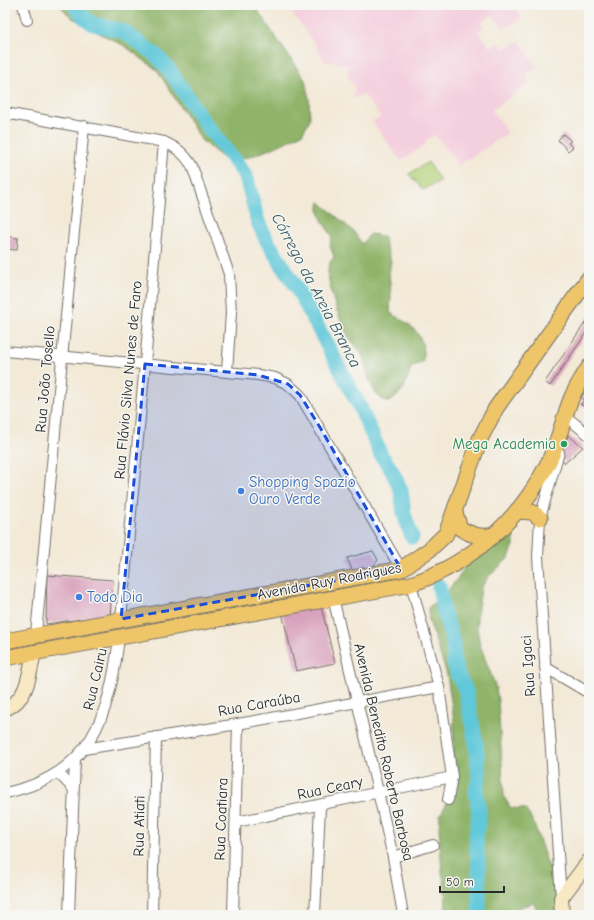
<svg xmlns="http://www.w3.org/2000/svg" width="594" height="920" viewBox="0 0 594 920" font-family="'Comic Neue',sans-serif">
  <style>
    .built { fill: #f4cfde }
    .green { fill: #b4d279; stroke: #707e52 }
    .forest { fill: #8fb469; stroke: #5d704a }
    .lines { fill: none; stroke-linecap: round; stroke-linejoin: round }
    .river { stroke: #5ec8d9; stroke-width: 15 }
    .building { fill: #d89fbb }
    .street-casing { stroke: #716e67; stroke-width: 12 }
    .secondary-casing { stroke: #716e67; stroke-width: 16 }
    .primary-casing { stroke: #716e67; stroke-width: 17 }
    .street { stroke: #fff; stroke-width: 10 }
    .secondary { stroke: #f8e8c3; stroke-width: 14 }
    .primary { stroke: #eec569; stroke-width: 15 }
    .marked { fill: #1d4ed8; fill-opacity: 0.2; stroke: #1d4ed8; stroke-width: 3; stroke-dasharray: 8 5; stroke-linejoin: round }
    .leisure-dot { fill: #2e9e5b; stroke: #f6f6f2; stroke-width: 1.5 }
    .shop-dot { fill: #3f7fe0; stroke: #f6f6f2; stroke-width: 1.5 }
    .labels { text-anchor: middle; stroke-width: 3; stroke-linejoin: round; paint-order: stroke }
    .street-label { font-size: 15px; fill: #2b2b2b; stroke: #f6f6f2 }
    .leisure-label { font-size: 15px; fill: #27864d; stroke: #f6f6f2; text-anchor: end }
    .shop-label { font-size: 15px; fill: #366cbe; stroke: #f6f6f2; text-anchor: start }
    .water-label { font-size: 16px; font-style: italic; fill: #3a5a5f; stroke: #f6f6f2 }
  </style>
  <rect width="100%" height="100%" fill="#f6f6f2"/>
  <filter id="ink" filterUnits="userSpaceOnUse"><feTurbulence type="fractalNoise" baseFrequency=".025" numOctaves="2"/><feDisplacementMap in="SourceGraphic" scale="8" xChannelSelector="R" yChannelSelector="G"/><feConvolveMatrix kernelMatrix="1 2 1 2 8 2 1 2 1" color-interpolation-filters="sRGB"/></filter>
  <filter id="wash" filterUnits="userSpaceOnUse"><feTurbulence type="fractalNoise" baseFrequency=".012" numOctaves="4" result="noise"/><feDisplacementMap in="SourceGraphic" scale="16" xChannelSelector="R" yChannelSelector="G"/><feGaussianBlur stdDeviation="0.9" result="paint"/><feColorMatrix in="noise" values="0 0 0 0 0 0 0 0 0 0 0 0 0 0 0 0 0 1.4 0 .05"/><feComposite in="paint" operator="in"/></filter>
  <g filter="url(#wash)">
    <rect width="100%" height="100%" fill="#f3e9d7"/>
    <polygon class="built" points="286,5 514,5 522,18 504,29 492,15 481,22 484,28 478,32 491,48 499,43 505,49 519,41 537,67 526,76 530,83 492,110 508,133 459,165 435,135 425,141 426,144 401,161 372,121 381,117 363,94 353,99 355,87 347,77 348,65 324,61 315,44"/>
    <polygon class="green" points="428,162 440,181 423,190 409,174"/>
    <g class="forest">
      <polygon points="59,5 254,5 305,80 309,98 310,119 302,134 273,148 249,157 226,160 202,141 157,70 125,46 97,32 71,17"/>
      <path d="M 320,202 L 353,231 L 362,244 L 370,234 L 383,236 L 391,261 L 389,273 L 391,294 L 390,313 C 411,324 426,334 423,361 L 411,368 L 404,388 L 394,399 L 388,402 C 368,395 369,371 362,355 C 359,348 352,343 348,336 C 339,319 327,286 328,268 C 329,263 331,261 334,257 L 330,246 L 332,236 C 325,225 316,215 320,202 Z"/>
      <polygon points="513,532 514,545 509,558 488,577 481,588 477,616 477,629 480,645 496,688 498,701 504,797 511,808 525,809 533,821 547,863 556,877 564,904 554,912 540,914 533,903 520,907 515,915 446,915 445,887 442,872 439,828 440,815 447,803 453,776 454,720 447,675 429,621 428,608 448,590 459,577 467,562 499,534"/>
    </g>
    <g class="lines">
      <g class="river">
        <polyline points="74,5 84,17 93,24 123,31 157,56 170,71 204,122 246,176 258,222 267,241 297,288 360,407 381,455 392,471 401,490 404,514 412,537"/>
        <polyline points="439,586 443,610 453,641 454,662 458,676 465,688 476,743 479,776 476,791 479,813 476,836 479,873 479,915"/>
      </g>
    </g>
    <g id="blocks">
      <g class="building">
        <polygon points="563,134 571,141 568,143 573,147 568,151 558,140"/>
        <polygon points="5,236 18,238 17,250 5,249"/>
        <polygon points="589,317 589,329 550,386 545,382"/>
        <polygon points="589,387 589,404 586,407 580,404 584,401 581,397"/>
        <polygon points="568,435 583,447 565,463 560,457"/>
        <polygon points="373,551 378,560 372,568 353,572 347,558"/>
        <polygon points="47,575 113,580 110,615 46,624"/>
        <polygon points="321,606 335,663 296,671 282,613"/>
        <polygon points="74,634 75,639 5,652 5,647"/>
      </g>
    </g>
  </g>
  <g filter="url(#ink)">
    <use href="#blocks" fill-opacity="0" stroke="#716e67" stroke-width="1"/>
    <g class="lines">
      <g class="street-casing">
        <g id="street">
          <polyline points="23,5 27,20"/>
          <path d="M 5,113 L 164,142 C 177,148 184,153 192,166 L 229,274 L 231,313 L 227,371"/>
          <polyline points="5,351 258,375 275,378 288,384 300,395 401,569"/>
          <polyline points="565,416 589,435"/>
          <polyline points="559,452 540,518 538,557 561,898"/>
          <polyline points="411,584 439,687 452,777 448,800"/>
          <polyline points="333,597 393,857 403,915"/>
          <polyline points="121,619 145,364 164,142"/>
          <polyline points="36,634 84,126"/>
          <polyline points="545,667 589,693"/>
          <polyline points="84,749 238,724 439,687"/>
          <polyline points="58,773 73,788"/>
          <path d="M 5,793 C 92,775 109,717 119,638"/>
          <polyline points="236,822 452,777"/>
          <polyline points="393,857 433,845"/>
          <polyline points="69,915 75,759"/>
          <polyline points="152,915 156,737"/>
          <polyline points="233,915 238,724"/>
          <polyline points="315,915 320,806"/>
        </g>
      </g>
      <g class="secondary-casing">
        <g id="secondary">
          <path d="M 5,709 C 29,699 29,674 34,652"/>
          <polyline points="562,915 561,898 589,861"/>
        </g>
      </g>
      <g class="primary-casing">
        <g id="primary">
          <polyline points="517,511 532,512 540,518"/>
          <path d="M 455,513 L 460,528 C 471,535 480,538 494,535"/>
          <polyline points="5,641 401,569 429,550 446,534 480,439 496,408 589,278"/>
          <path d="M 5,658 L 411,584 C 468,565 519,521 546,467 C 558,446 562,421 571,399 C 576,387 583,377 589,367"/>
        </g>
      </g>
      <use href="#street" class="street"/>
      <use href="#secondary" class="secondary"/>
      <use href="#primary" class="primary"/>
    </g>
  </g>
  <path class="marked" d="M 145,364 L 258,375 L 288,384 L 300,395 L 321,429 L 401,569 L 121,619 Z"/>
  <circle class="leisure-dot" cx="564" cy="444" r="4"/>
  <g class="shop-dot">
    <circle cx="241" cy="491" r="4"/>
    <circle cx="79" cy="597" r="4"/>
  </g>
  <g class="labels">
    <g class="street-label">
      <text transform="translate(45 379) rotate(-85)" y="5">Rua João Tosello</text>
      <text transform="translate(128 380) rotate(-85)" y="5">Rua Flávio Silva Nunes de Faro</text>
      <text transform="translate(329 581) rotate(-11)" y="5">Avenida Ruy Rodrigues</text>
      <text transform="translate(528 666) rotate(-94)" y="5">Rua Igaci</text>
      <text transform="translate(95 679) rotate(-77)" y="5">Rua Cairu</text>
      <text transform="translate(259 704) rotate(-10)" y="5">Rua Caraúba</text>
      <text transform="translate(384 752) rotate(77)" y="5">Avenida Benedito Roberto Barbosa</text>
      <text transform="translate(330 788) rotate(-12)" y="5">Rua Ceary</text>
      <text transform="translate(221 819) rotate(-88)" y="5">Rua Coatiara</text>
      <text transform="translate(139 826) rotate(-89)" y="5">Rua Atiati</text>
    </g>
    <g class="leisure-label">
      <text x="556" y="449">Mega Academia</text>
    </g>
    <g class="shop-label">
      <text x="249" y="487">Shopping Spazio<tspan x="249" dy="17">Ouro Verde</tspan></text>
      <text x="87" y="602">Todo Dia</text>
    </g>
    <g class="water-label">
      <text transform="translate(317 290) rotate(62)" y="6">Córrego da Areia Branca</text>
    </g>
  </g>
  <rect width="594" height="920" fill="none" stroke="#f6f6f2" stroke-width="20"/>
  <path d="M440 886v6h64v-6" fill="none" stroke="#2b2b2b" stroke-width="2"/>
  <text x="446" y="886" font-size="12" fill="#2b2b2b" stroke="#f6f6f2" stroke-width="3" paint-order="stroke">50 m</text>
</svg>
